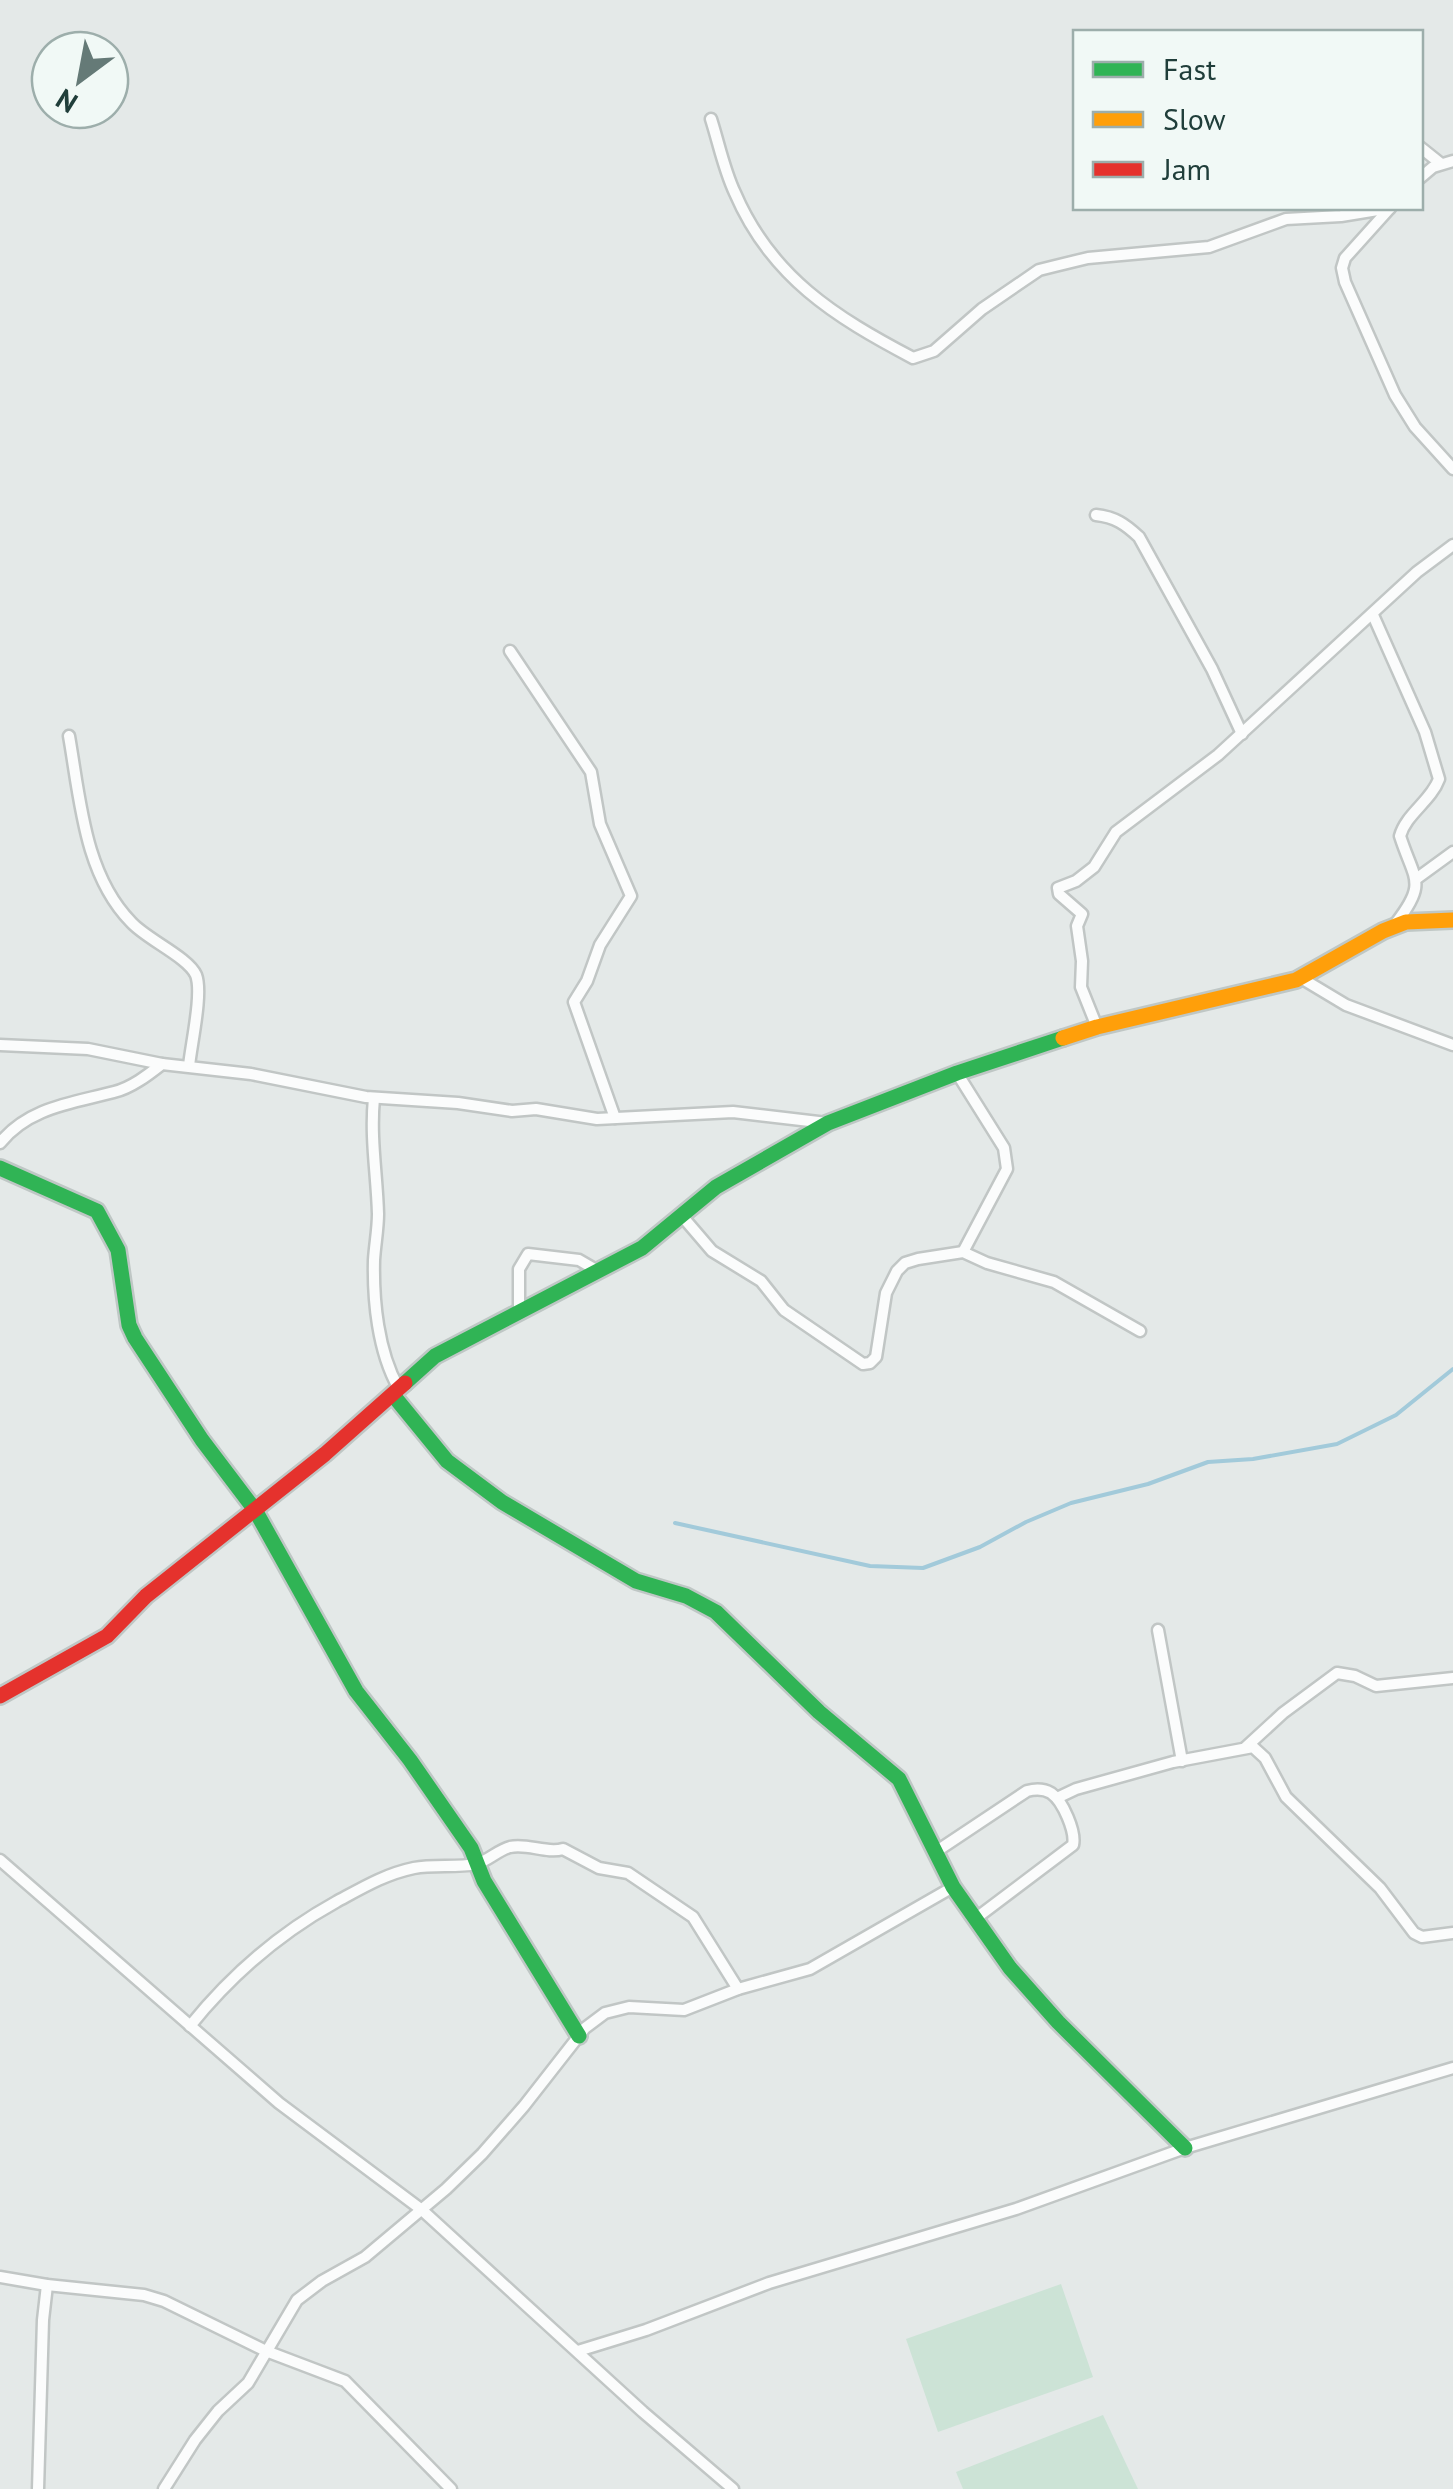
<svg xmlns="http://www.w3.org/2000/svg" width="1453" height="2489" viewBox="0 0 1453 2489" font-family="'PT Sans',sans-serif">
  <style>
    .green { fill: #cce3d6 }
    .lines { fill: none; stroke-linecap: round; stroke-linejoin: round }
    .stream { stroke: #a2cada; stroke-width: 4 }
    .street-casing { stroke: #c1c6c5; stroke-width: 15 }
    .fast-casing { stroke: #bfc7c5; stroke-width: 20 }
    .slow-casing { stroke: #bfc7c5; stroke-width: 20 }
    .jam-casing { stroke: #bfc7c5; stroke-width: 20 }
    .street { stroke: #fbfcfc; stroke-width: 10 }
    .fast { stroke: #30b455; stroke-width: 15 }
    .slow { stroke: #ff9f0a; stroke-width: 15 }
    .jam { stroke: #e5322d; stroke-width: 15 }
  </style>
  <rect width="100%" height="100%" fill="#e4e9e8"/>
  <g class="green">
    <polygon points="1061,2284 1093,2377 938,2432 906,2339"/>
    <polygon points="1103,2415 1138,2489 963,2489 956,2472"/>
  </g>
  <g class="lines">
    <polyline class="stream" points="675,1523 870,1566 923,1568 980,1547 1026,1522 1071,1503 1148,1484 1208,1462 1253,1459 1337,1444 1396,1415 1453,1369"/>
    <g class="street-casing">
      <g id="street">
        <path d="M 711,119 C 719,144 724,170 735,193 C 771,277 835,317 913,358 L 934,351 L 982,309 L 1039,270 L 1055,266 L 1088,258 L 1209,247 L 1286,219 L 1341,216 L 1390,208"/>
        <polyline points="1420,147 1440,163"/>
        <polyline points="1420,178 1433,167 1453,161"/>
        <polyline points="1390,208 1345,258 1342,268 1345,282 1395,395 1415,427 1453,469"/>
        <path d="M 1096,515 C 1115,517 1125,524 1139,537 L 1212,669 L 1242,734"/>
        <path d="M 1373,615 L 1425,732 L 1439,779 C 1431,801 1406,814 1400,836 C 1414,880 1428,882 1396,923"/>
        <polyline points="510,651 591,772 600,824 631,896 600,945 587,981 574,1002 615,1118"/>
        <path d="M 69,736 C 80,798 84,874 131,922 C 146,939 188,957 196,975 C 203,993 191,1045 189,1066"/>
        <polyline points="1416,879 1453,852"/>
        <polyline points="1301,978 1346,1005 1453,1045"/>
        <polyline points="1097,1027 1081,987 1082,961 1077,926 1082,914 1059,894 1058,888 1076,881 1094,867 1116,832 1218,755 1417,572 1453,545"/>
        <polyline points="0,1045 88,1049 162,1064"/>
        <polyline points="957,1073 1004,1148 1007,1169 963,1252"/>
        <path d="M 374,1098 C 370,1138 377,1175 378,1214 C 378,1229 375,1244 374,1260 C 373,1301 378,1351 398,1387"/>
        <path d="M 0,1143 C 29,1107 73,1103 114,1092 C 131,1088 148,1075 162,1064 L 251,1074 L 366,1097 L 458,1103 L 512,1111 L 536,1109 L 597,1119 L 733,1112 L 827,1123"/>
        <polyline points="682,1216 712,1251 761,1281 784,1310 863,1364 870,1363 876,1357 886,1293 897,1271 905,1263 918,1259 963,1252 987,1263 1054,1282 1140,1331"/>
        <polyline points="519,1312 519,1269 528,1254 579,1260 598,1271"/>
        <polyline points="1158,1630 1182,1761"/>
        <polyline points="1246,1747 1283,1713 1337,1673 1355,1676 1376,1686 1453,1678"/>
        <polyline points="1057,1798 1076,1789 1173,1762 1253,1747 1265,1758 1286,1797 1380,1888 1414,1933 1422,1937 1453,1933"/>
        <path d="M 934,1853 L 1027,1791 C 1035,1789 1044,1789 1051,1793 C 1063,1801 1076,1832 1073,1845 L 975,1919"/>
        <polyline points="0,1860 279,2103 422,2210 643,2412 733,2489"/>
        <path d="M 190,2026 C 232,1974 278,1934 336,1902 C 362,1888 385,1874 414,1868 C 434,1864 456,1868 476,1864 C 488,1861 498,1850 510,1847 C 528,1843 546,1854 563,1849 L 599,1868 L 628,1873 L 693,1917 L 738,1989"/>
        <polyline points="0,2277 47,2285 144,2295 164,2301 266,2351 345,2381 451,2489"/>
        <polyline points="578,2351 646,2330 769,2283 1016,2209 1185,2148 1453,2068"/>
        <polyline points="38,2489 43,2320 47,2285"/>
        <polyline points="164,2489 195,2440 218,2411 248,2383 297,2300 322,2281 365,2257 446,2189 482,2154 524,2106 585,2028 605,2013 629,2007 684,2010 738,1989 810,1969 953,1887"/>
      </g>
    </g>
    <g class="fast-casing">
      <g id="fast">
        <polyline points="0,1168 97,1211 118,1250 129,1325 135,1338 202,1440 255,1510 356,1691 410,1760 471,1848 484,1881 579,2036"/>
        <polyline points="405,1383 435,1356 642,1248 716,1187 828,1123 957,1073 1063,1038"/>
        <polyline points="393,1395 447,1461 502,1502 636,1581 686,1596 716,1612 819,1712 899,1779 953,1887 1010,1968 1058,2022 1185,2148"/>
      </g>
    </g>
    <g class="slow-casing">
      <polyline id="slow" points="1063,1038 1097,1027 1296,980 1383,931 1406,922 1453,920"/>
    </g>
    <g class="jam-casing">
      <polyline id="jam" points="0,1696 107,1636 146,1596 325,1454 405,1383"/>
    </g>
    <use href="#street" class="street"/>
    <use href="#fast" class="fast"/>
    <use href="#slow" class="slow"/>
    <use href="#jam" class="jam"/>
  </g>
  <rect x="1073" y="30" width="350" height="180" fill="#f1f9f6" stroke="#9daeab" stroke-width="2.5"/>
  <rect x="1093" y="62" width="50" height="15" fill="#30b455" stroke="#9daeab" stroke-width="2.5"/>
  <text x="1163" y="80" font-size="30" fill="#203e3a">Fast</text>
  <rect x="1093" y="112" width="50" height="15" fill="#ff9f0a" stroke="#9daeab" stroke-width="2.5"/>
  <text x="1163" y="130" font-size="30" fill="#203e3a">Slow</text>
  <rect x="1093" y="162" width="50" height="15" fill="#e5322d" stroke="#9daeab" stroke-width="2.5"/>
  <text x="1163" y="180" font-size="30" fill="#203e3a">Jam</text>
  <g transform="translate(80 80) rotate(212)"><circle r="48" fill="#f1f9f6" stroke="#9daeab" stroke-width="2.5"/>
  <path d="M0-8L18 38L0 25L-18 38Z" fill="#657a77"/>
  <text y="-15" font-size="28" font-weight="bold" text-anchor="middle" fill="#203e3a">N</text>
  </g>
</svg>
